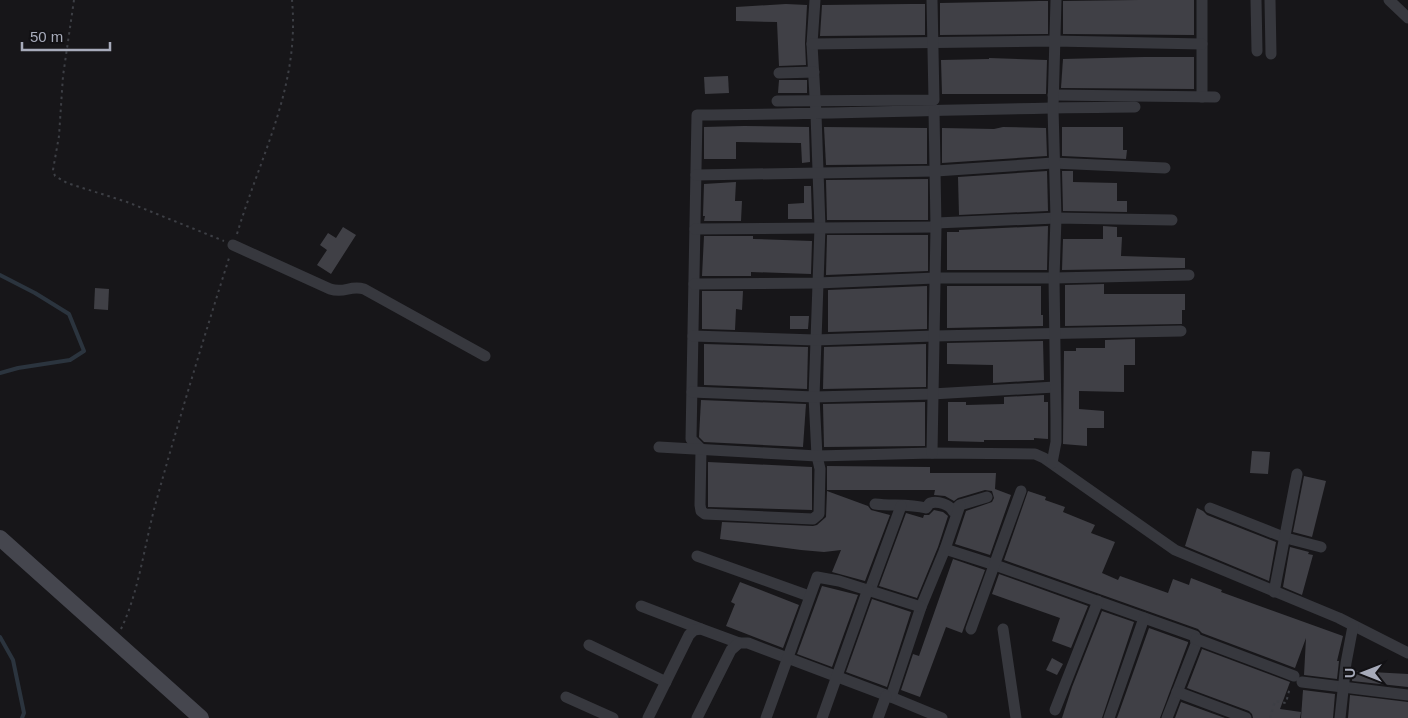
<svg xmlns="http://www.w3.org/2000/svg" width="1408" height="718" viewBox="0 0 1408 718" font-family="Arial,sans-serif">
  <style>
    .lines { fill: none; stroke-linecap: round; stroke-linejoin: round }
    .stream { stroke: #2b343e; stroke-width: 4 }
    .building { fill: #404046 }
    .path { stroke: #3d3f45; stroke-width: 2; stroke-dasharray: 2.5 4; stroke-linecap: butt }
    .street { stroke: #37383e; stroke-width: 11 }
    .secondary { stroke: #45464e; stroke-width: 16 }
  </style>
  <rect width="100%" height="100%" fill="#171619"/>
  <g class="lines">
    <g class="stream">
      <polyline points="0,275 35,293 69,314 84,351 70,360 18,368 0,373"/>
      <polyline points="0,637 13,660 24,713 22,718"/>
    </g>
  </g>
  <g class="building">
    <polygon points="1138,0 1194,0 1194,35 1063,34 1063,1"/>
    <polygon points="1040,1 1048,1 1048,34 940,35 940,3"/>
    <polygon points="786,4 807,5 805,43 806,65 779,66 777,22 736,21 736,7"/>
    <polygon points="910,4 925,4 925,35 820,36 822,5"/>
    <polygon points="1144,57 1194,57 1194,89 1061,88 1063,59"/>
    <polygon points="989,58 1047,60 1046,94 942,94 941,60 989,59"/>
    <polygon points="728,76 729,93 705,94 704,77"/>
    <polygon points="779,80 807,80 807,93 778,93"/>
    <polygon points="744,126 809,127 810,162 802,163 801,143 736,142 736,159 704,159 704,127"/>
    <polygon points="824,127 927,128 927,164 826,165"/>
    <polygon points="1003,127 1046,128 1047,156 942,163 942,128 994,129"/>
    <polygon points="1062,127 1123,127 1123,150 1127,150 1126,159 1062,156"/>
    <polygon points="1047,171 1048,211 959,215 958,177"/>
    <polygon points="1062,171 1073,171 1073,182 1117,183 1117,201 1127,201 1127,212 1063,211"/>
    <polygon points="928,179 928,220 827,220 826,180"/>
    <polygon points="736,182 735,201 742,201 741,221 704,221 705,216 703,216 704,184"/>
    <polygon points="804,186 811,186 812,219 788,219 788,204 804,203"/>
    <polygon points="1048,226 1047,270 947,270 947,232 959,232 959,230"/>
    <polygon points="1103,226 1117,227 1117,237 1122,237 1121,256 1185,258 1185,268 1062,270 1063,239 1103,239"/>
    <polygon points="343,227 356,235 331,274 317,265 327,250 320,245 328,233 336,238"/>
    <polygon points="827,235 928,235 928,271 826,275"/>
    <polygon points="704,236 753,236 753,239 812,241 811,274 751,272 751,276 702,276"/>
    <polygon points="1104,284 1104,294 1185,294 1185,310 1182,310 1182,324 1065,326 1065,285"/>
    <polygon points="927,286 927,329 828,332 828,290"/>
    <polygon points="947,286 1041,286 1041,315 1043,315 1043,326 947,328"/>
    <polygon points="95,288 109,289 108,310 94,309"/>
    <polygon points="702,291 743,291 742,310 736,309 735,330 702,329"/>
    <polygon points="790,316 809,316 808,329 790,329"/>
    <polygon points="1135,339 1135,365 1124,365 1124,392 1079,391 1079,409 1104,411 1104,428 1087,428 1087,446 1063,444 1064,351 1076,351 1076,348 1105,348 1105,340"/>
    <polygon points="1043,341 1044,380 993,383 993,365 947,364 947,343"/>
    <polygon points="704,344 808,347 807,389 704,385"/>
    <polygon points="926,344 926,387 823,389 824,347"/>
    <polygon points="1044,395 1044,402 1048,402 1048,439 1034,438 1034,440 984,440 984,442 948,441 948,402 966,402 966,405 1004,404 1004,397"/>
    <polygon points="701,400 806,404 803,447 704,442 699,437"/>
    <polygon points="925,402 925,446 824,447 823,404"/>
    <polygon points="1252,451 1270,452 1268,474 1250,473"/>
    <polygon points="708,462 812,467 812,510 708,507"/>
    <polygon points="827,466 930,467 930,473 996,473 995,489 1011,495 990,555 955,544 966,511 992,502 994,498 992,491 985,490 958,498 954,501 945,496 934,495 935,490 827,490"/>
    <polygon points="1304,476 1326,481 1312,537 1293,532"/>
    <polygon points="827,491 868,506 871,510 890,515 865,581 832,572 841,550 824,552 801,550 720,539 722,522 813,526 817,525 826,517"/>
    <polygon points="1028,491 1046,497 1045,500 1065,507 1063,512 1095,525 1091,533 1115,542 1102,573 1118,580 1120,576 1168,593 1173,579 1189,585 1191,578 1222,590 1221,592 1343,636 1337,661 1339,661 1337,679 1304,675 1306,638 1295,668 1202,633 1198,629 1004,560"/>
    <polygon points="1197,508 1203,511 1207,515 1276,542 1269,581 1185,546"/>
    <polygon points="934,510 943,512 948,516 938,547 917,598 879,586 906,513 923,518 924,515 929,515"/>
    <polygon points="1290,547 1309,552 1308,554 1313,555 1302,595 1283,587"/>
    <polygon points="953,559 985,570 962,633 946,627 920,697 901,690 913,654 919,656"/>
    <polygon points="999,574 1088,606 1071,648 1052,641 1060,618 992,594"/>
    <polygon points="740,582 799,605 783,648 726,626 735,604 731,602"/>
    <polygon points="822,586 858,595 832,667 797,654"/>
    <polygon points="872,599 911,612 887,687 846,672"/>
    <polygon points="1102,611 1134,622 1102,718 1062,718 1072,687"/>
    <polygon points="1149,628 1188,642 1188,643 1160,718 1117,718"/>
    <polygon points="1202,649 1290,682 1280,709 1301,712 1300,718 1253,718 1252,714 1249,711 1187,688"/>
    <polygon points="1052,658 1063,664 1057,675 1046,670"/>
    <polygon points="1353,671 1408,674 1408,687 1352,681"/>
    <polygon points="1303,690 1335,694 1333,718 1301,718"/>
    <polygon points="1350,695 1408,702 1408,718 1348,718"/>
    <polygon points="1181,702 1225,718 1175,718"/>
  </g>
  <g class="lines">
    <g class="path">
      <polyline points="74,0 63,76 59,136 53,170 55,176 67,183 127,202 224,241"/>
      <path d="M 237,234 C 261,154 300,86 292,0"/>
      <path d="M 121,629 C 139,592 145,542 156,502 C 179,419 204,337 230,255"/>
      <polyline points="1270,718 1275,701 1286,703 1290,687"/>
    </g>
    <g class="street">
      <path d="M 815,0 L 812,44 L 816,114 L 820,227 L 814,397 L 817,456 L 820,469 L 819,514 L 813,519 L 705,514 L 701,511 L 700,505 L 701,449 L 691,439 L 697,115 C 843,114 989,108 1135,107"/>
      <polyline points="1202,0 1202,97"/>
      <polyline points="1256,0 1257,51"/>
      <polyline points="1270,0 1271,54"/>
      <polyline points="1389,0 1408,18"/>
      <polyline points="812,44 1054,41 1202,44"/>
      <polyline points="779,73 814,72"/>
      <polyline points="1053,95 1215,97"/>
      <polyline points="777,101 934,100 932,0"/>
      <polyline points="696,175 936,171 1053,163 1165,168"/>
      <polyline points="936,223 1056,218 1172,220"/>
      <polyline points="695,229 936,227"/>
      <path d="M 233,245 L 330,289 C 345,294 349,285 364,289 L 485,356"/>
      <polyline points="694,284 818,283 935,278 1054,278 1189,275"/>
      <polyline points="693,336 815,340 934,336 1181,331"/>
      <polyline points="692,392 814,397 932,394 1055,387"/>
      <polyline points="659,447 817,456 932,453 1035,454 1044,458 1175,550 1339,618 1408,653"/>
      <polyline points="932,453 936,227 934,111"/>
      <polyline points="1052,463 1056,442 1056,419 1054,278 1056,218 1053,108 1056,0"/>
      <path d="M 875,504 C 892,506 909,504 926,508 L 930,503 C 938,501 949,504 953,511 L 960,505 L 987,497"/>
      <polyline points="1210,508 1286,538 1321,547"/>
      <polyline points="945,549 995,565 1195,636 1196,644 1167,718"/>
      <polyline points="697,556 809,596"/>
      <polyline points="870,590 901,506"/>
      <polyline points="1274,592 1297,474"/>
      <polyline points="641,606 701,629"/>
      <polyline points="971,629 1021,491"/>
      <polyline points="1003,629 1016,718"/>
      <polyline points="1196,639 1294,676"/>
      <polyline points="589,645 666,682"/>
      <polyline points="1302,682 1408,695"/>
      <polyline points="1177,692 1246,718"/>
      <polyline points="566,697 613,718"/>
      <polyline points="891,697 942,718"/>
      <polyline points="1055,710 1098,601"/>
      <polyline points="648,718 689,635 694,630 701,629 739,643"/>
      <polyline points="697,718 731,650 739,643 748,643 891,697 921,607 945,549 960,505"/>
      <polyline points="766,718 817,577 839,581 921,607"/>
      <polyline points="822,718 868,589"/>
      <polyline points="878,718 886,696"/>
      <polyline points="1109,718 1144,618"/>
      <polyline points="1340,718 1346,663 1353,626"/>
    </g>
    <polyline class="secondary" points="0,538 201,718"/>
  </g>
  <g transform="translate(1363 673) rotate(270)" stroke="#121114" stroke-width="4" paint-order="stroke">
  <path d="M0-4L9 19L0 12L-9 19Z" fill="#a7abba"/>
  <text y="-8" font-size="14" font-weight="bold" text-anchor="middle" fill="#a7abba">U</text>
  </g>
  <path d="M22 42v8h88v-8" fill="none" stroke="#a7abba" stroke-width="2.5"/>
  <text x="30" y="42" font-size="15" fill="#a7abba" stroke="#121114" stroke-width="4" paint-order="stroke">50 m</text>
</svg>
